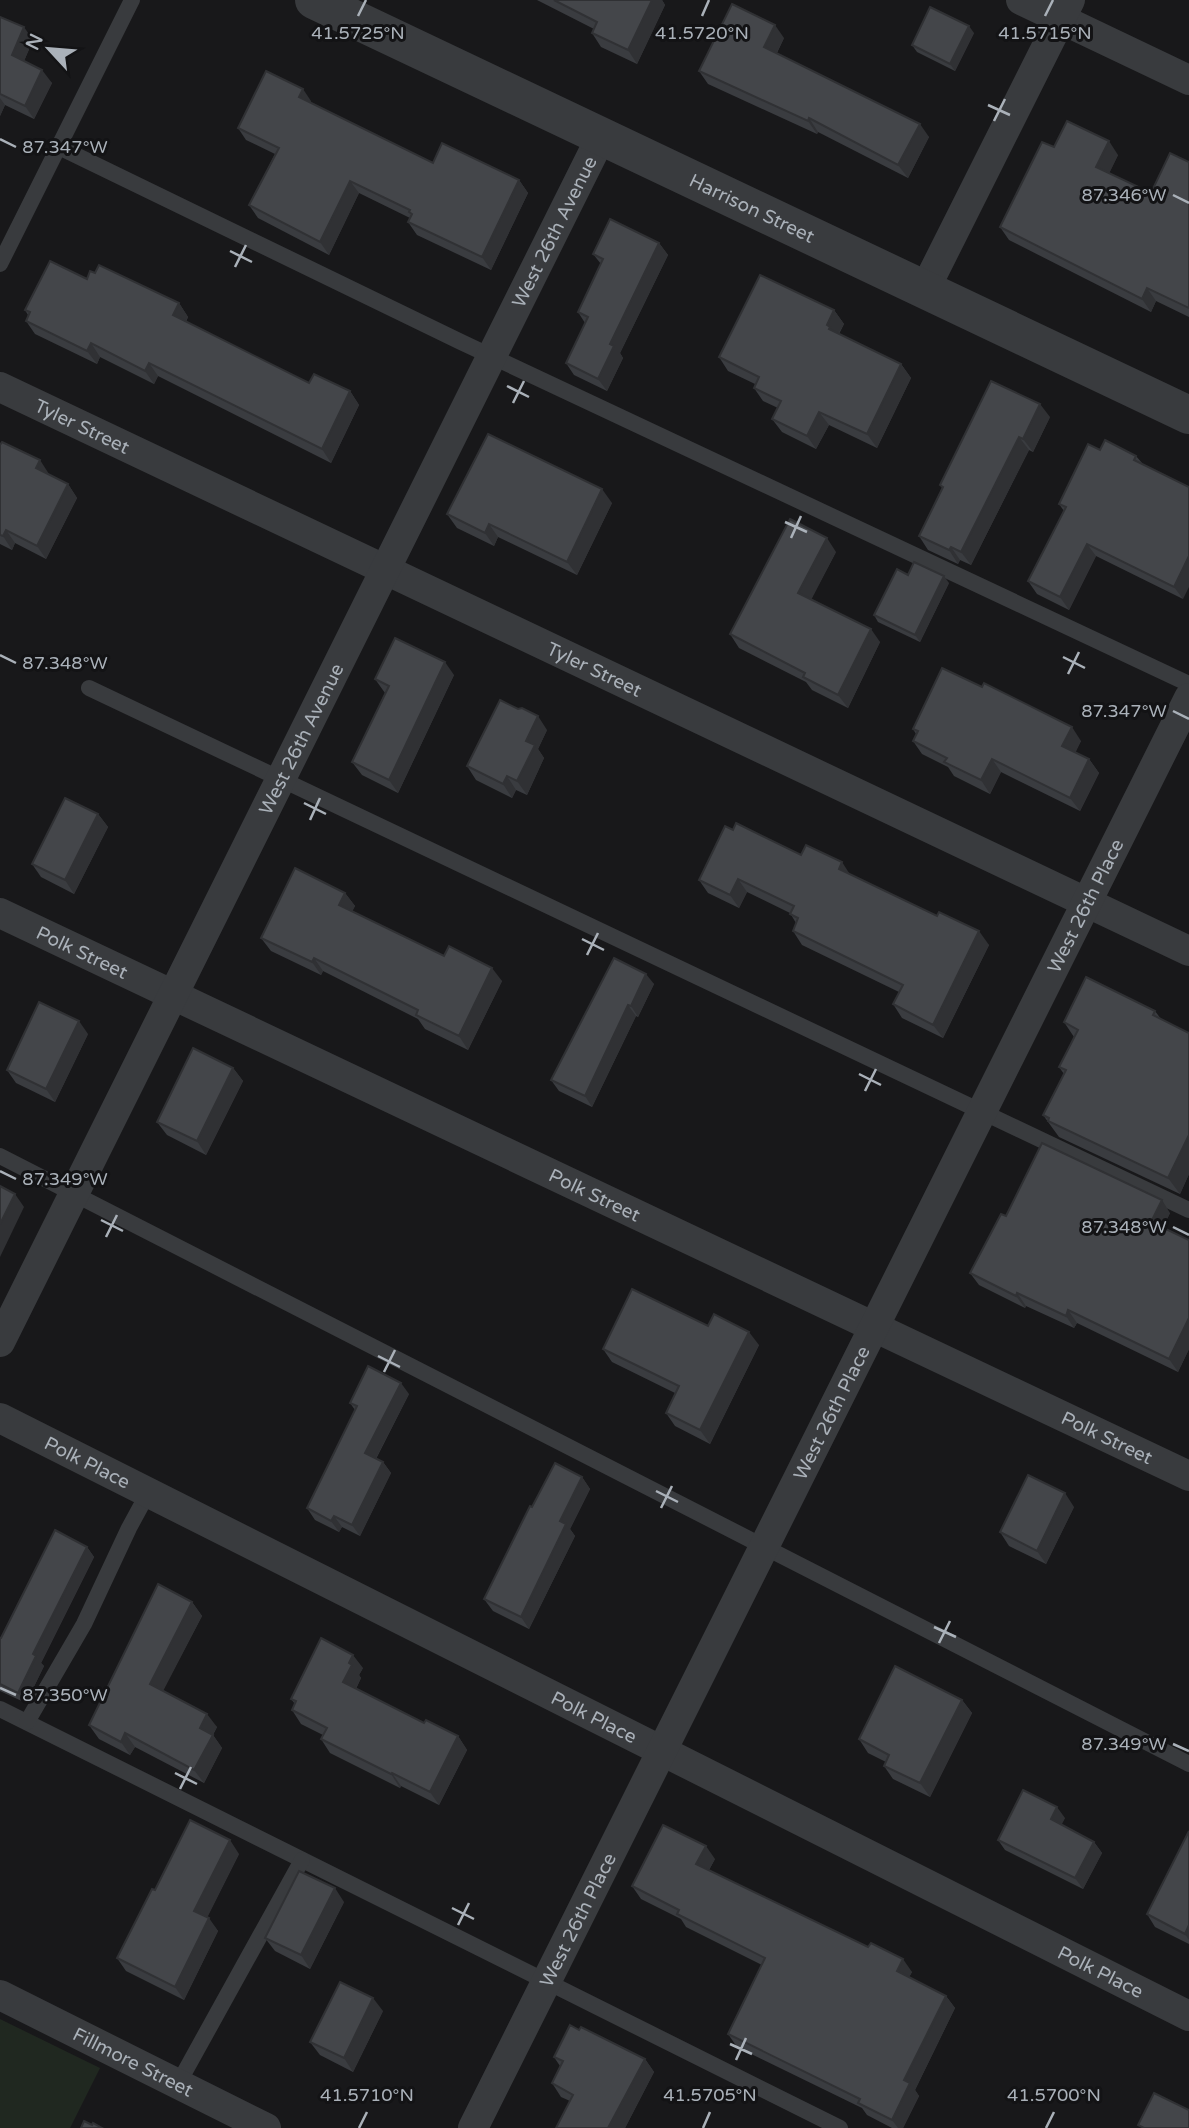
<svg xmlns="http://www.w3.org/2000/svg" width="1189" height="2128" viewBox="0 0 1189 2128" font-family="'Varela Round',sans-serif">
  <style>
    .green { fill: #202820 }
    .lines { fill: none; stroke-linecap: round; stroke-linejoin: round }
    .service { stroke: #393b3e; stroke-width: 16 }
    .minor { stroke: #393b3e; stroke-width: 30 }
    .tertiary { stroke: #393b3e; stroke-width: 38 }
    .wall { fill: #3a3c40 }
    .shaded-wall { fill: #303134 }
    .building { fill: #44464a; stroke: #303134; stroke-width: 2 }
    .ticks { fill: none; stroke: #aab1b9; stroke-width: 2.5 }
    .labels { text-anchor: middle; stroke-width: 6; stroke-linejoin: round; paint-order: stroke }
    .street-label { font-size: 19px; fill: #aab1b9; stroke: #131315 }
    .ticks-label { font-size: 18px; text-anchor: middle; fill: #aab1b9; stroke: #131315; stroke-width: 6; stroke-linejoin: round; paint-order: stroke }
  </style>
  <rect width="100%" height="100%" fill="#18181a"/>
  <polygon class="green" points="0,2019 100,2068 70,2128 0,2128"/>
  <g class="lines">
    <g class="service">
      <polyline points="59,147 461,342 1189,684"/>
      <polyline points="0,264 132,0"/>
      <polyline points="89,688 1189,1210"/>
      <polyline points="0,1156 1189,1764"/>
      <polyline points="0,1709 840,2128"/>
      <polyline points="27,1722 84,1624 129,1528 148,1493"/>
      <polyline points="178,2084 302,1860"/>
    </g>
    <g class="minor">
      <polyline points="1021,0 1189,80"/>
      <polyline points="924,291 1070,0"/>
      <path id="s1" d="M 0,387 L 1189,951"/>
      <path id="s2" d="M 0,913 L 1189,1476"/>
      <path id="s3" d="M 0,1342 L 601,137"/>
      <path id="s4" d="M 0,1418 L 1189,2016"/>
      <path id="s5" d="M 0,1995 L 266,2128"/>
      <path id="s6" d="M 473,2128 L 1189,698"/>
    </g>
    <path class="tertiary" id="s7" d="M 314,0 L 1189,415"/>
  </g>
  <g class="wall">
    <polygon points="537,0 662,0 665,5 637,64 601,47 592,33 594,29"/>
    <polygon points="0,17 33,40 24,61 52,83 34,119 5,105 0,116"/>
    <polygon points="974,33 955,71 917,52 912,45"/>
    <polygon points="784,38 777,53 929,137 908,178 818,132 817,134 708,84 699,71"/>
    <polygon points="311,101 311,103 433,163 519,180 528,193 491,270 417,235 408,222 410,218 359,193 329,255 258,218 249,205 275,154 246,140 238,128"/>
    <polygon points="1054,147 1118,155 1109,173 1151,193 1189,162 1189,317 1156,301 1151,312 1009,240 1000,227"/>
    <polygon points="659,243 668,255 620,353 623,358 607,391 574,375 566,363 585,323 578,312 601,264 593,254"/>
    <polygon points="87,279 179,303 188,317 186,322 309,383 350,391 359,405 331,463 158,376 154,384 100,357 97,364 35,334 26,321 28,315 25,310"/>
    <polygon points="834,310 844,324 839,334 901,364 911,378 877,448 829,425 816,449 782,432 772,419 778,408 763,401 754,388 755,384 728,371 719,357"/>
    <polygon points="1050,417 1033,452 1029,450 971,565 960,560 958,564 928,550 919,536 942,488 940,485"/>
    <polygon points="0,445 49,474 49,475 68,484 77,498 46,559 15,543 12,550 0,544"/>
    <polygon points="1100,450 1136,456 1142,463 1183,599 1096,556 1069,610 1037,594 1028,581 1064,511 1059,504"/>
    <polygon points="612,503 577,575 498,537 494,546 457,528 447,514"/>
    <polygon points="836,552 811,599 880,642 848,708 812,690 806,682 739,648 730,634"/>
    <polygon points="949,583 920,642 878,622 874,615"/>
    <polygon points="454,675 398,793 362,775 352,762 385,693 375,679"/>
    <polygon points="913,729 1081,741 1075,752 1089,759 1099,773 1080,811 1001,772 990,794 954,776 948,767 922,754 913,741 916,734"/>
    <polygon points="547,730 538,749 544,758 527,795 516,790 512,798 476,780 467,766"/>
    <polygon points="98,814 108,827 74,894 41,877 32,864"/>
    <polygon points="733,830 850,874 989,945 943,1038 902,1018 893,1004 899,992 802,945 793,931 796,923 790,913 747,892 739,908 708,893 699,880"/>
    <polygon points="345,893 355,906 352,911 444,956 502,981 468,1050 425,1029 418,1019 323,971 321,975 271,951 261,938"/>
    <polygon points="614,958 654,984 638,1017 636,1016 592,1107 559,1091 551,1080"/>
    <polygon points="1155,1011 1161,1019 1189,1033 1189,1174 1180,1194 1059,1137 1043,1115 1064,1074 1059,1067 1074,1037 1064,1022"/>
    <polygon points="88,1034 55,1102 16,1083 7,1070"/>
    <polygon points="233,1068 243,1081 206,1155 167,1135 157,1122"/>
    <polygon points="1170,1213 1163,1227 1189,1240 1189,1349 1178,1372 1077,1323 1074,1328 1026,1306 1025,1308 979,1285 970,1273 1006,1216"/>
    <polygon points="759,1345 710,1444 675,1426 666,1413 675,1393 612,1362 603,1349"/>
    <polygon points="409,1394 376,1459 383,1462 391,1473 360,1536 342,1527 339,1532 315,1520 307,1508 355,1410 350,1403"/>
    <polygon points="582,1477 590,1489 570,1529 575,1536 529,1629 493,1611 484,1599 532,1507"/>
    <polygon points="1074,1507 1046,1564 1009,1546 1000,1532"/>
    <polygon points="87,1547 94,1557 41,1663 44,1666 26,1703 0,1691 0,1638 1,1638"/>
    <polygon points="192,1602 202,1616 163,1690 217,1727 213,1735 222,1748 204,1783 135,1747 130,1755 99,1739 89,1725"/>
    <polygon points="363,1668 359,1675 361,1678 356,1689 424,1723 458,1736 467,1750 439,1805 401,1786 400,1788 330,1753 321,1739 323,1735 301,1724 292,1710 295,1704 291,1699"/>
    <polygon points="962,1700 972,1713 930,1797 893,1779 884,1766 886,1762 868,1753 859,1739"/>
    <polygon points="1065,1818 1061,1824 1094,1842 1102,1853 1083,1889 1005,1850 998,1840"/>
    <polygon points="1189,1831 1189,1944 1155,1927 1147,1914"/>
    <polygon points="239,1854 207,1917 218,1931 184,2000 126,1971 117,1958 155,1890"/>
    <polygon points="715,1859 709,1870 912,1972 909,1977 946,1996 955,2008 915,2090 919,2096 903,2128 892,2128 867,2115 862,2108 737,2047 728,2034 762,1965 686,1927 681,1919 641,1899 632,1886"/>
    <polygon points="344,1902 310,1969 275,1951 265,1938"/>
    <polygon points="383,2011 353,2072 320,2055 310,2042"/>
    <polygon points="579,2030 645,2059 654,2072 625,2128 556,2128 570,2101 561,2097 552,2083 560,2066 554,2057"/>
  </g>
  <g class="shaded-wall">
    <polygon points="652,0 662,0 665,5 637,64 628,50"/>
    <polygon points="775,25 784,38 773,60 764,47"/>
    <polygon points="969,26 974,33 955,71 950,64"/>
    <polygon points="24,27 33,40 21,68 12,55"/>
    <polygon points="42,70 52,83 34,119 25,106"/>
    <polygon points="303,89 311,101 308,109 299,97"/>
    <polygon points="0,98 5,105 0,116"/>
    <polygon points="809,118 818,132 817,134 808,121"/>
    <polygon points="920,124 929,137 908,178 898,165"/>
    <polygon points="1109,141 1118,155 1106,180 1096,167"/>
    <polygon points="519,180 528,193 491,270 482,257"/>
    <polygon points="350,181 359,193 329,255 320,242"/>
    <polygon points="659,243 668,255 620,353 623,358 607,391 598,379 610,344"/>
    <polygon points="1147,288 1156,301 1151,312 1142,299"/>
    <polygon points="179,303 188,317 182,329 173,315"/>
    <polygon points="834,310 844,324 837,336 839,342 827,325"/>
    <polygon points="91,343 100,357 97,364 87,351"/>
    <polygon points="149,363 158,376 154,384 145,371"/>
    <polygon points="901,364 911,378 877,448 867,434"/>
    <polygon points="350,391 359,405 331,463 322,449"/>
    <polygon points="1040,404 1050,417 1033,452 1023,439"/>
    <polygon points="819,412 829,425 816,449 807,436"/>
    <polygon points="1019,437 1029,450 971,565 961,552"/>
    <polygon points="40,460 49,474 46,482 36,468"/>
    <polygon points="68,484 77,498 46,559 37,546"/>
    <polygon points="602,489 612,503 577,575 567,562"/>
    <polygon points="489,524 498,537 494,546 485,533"/>
    <polygon points="6,530 15,543 12,550 3,536"/>
    <polygon points="827,538 836,552 808,606 798,593"/>
    <polygon points="1087,544 1096,556 1069,610 1060,597"/>
    <polygon points="951,547 960,560 958,564 949,550"/>
    <polygon points="1189,556 1189,587 1183,599 1174,587"/>
    <polygon points="944,576 949,583 920,642 915,635"/>
    <polygon points="871,629 880,642 848,708 838,695"/>
    <polygon points="445,662 454,675 398,793 389,780"/>
    <polygon points="538,716 547,730 538,749 544,758 527,795 517,781 526,741"/>
    <polygon points="1072,727 1081,741 1072,760 1062,746"/>
    <polygon points="992,759 1001,772 990,794 981,780"/>
    <polygon points="1089,759 1099,773 1080,811 1070,798"/>
    <polygon points="507,776 516,790 512,798 503,784"/>
    <polygon points="98,814 108,827 74,894 65,880"/>
    <polygon points="842,862 851,876 839,869"/>
    <polygon points="738,879 747,892 739,908 730,895"/>
    <polygon points="345,893 355,906 349,918 339,905"/>
    <polygon points="979,931 989,945 943,1038 933,1025"/>
    <polygon points="314,958 323,971 321,975 312,962"/>
    <polygon points="492,968 502,981 468,1050 459,1036"/>
    <polygon points="646,974 654,984 638,1017 631,1006"/>
    <polygon points="628,1005 636,1016 592,1107 585,1096"/>
    <polygon points="79,1021 88,1034 55,1102 46,1089"/>
    <polygon points="233,1068 243,1081 206,1155 197,1141"/>
    <polygon points="1189,1135 1189,1174 1180,1194 1168,1178"/>
    <polygon points="15,1194 24,1207 0,1257 0,1224"/>
    <polygon points="1162,1200 1170,1213 1160,1234 1151,1222"/>
    <polygon points="1017,1293 1026,1306 1025,1308 1016,1296"/>
    <polygon points="1068,1310 1077,1323 1074,1328 1066,1316"/>
    <polygon points="1189,1318 1189,1349 1178,1372 1169,1359"/>
    <polygon points="749,1332 759,1345 710,1444 700,1430"/>
    <polygon points="401,1383 409,1394 373,1464 365,1453"/>
    <polygon points="383,1462 391,1473 360,1536 352,1525"/>
    <polygon points="582,1477 590,1489 570,1529 575,1536 529,1629 521,1617 560,1521"/>
    <polygon points="1065,1493 1074,1507 1046,1564 1037,1551"/>
    <polygon points="334,1516 342,1527 339,1532 331,1521"/>
    <polygon points="87,1547 94,1557 41,1663 44,1666 26,1703 18,1693 33,1654"/>
    <polygon points="192,1602 202,1616 160,1697 150,1684"/>
    <polygon points="353,1655 363,1668 359,1675 361,1678 352,1696 343,1682 349,1663"/>
    <polygon points="962,1700 972,1713 930,1797 920,1783"/>
    <polygon points="207,1714 217,1727 209,1741 200,1728"/>
    <polygon points="125,1733 135,1747 130,1755 121,1742"/>
    <polygon points="213,1735 222,1748 204,1783 194,1770"/>
    <polygon points="458,1736 467,1750 439,1805 430,1792"/>
    <polygon points="392,1773 401,1786 400,1788 391,1774"/>
    <polygon points="1057,1807 1065,1818 1059,1830 1051,1819"/>
    <polygon points="230,1840 239,1854 204,1924 194,1911"/>
    <polygon points="1094,1842 1102,1853 1083,1889 1075,1878"/>
    <polygon points="706,1846 715,1859 705,1877 696,1864"/>
    <polygon points="335,1888 344,1902 310,1969 301,1955"/>
    <polygon points="209,1918 218,1931 184,2000 175,1987"/>
    <polygon points="1189,1925 1189,1940 1185,1934"/>
    <polygon points="903,1959 912,1972 906,1983 897,1971"/>
    <polygon points="946,1996 955,2008 915,2090 919,2096 903,2128 898,2128 892,2120 904,2080"/>
    <polygon points="373,1998 383,2011 353,2072 344,2058"/>
    <polygon points="645,2059 654,2072 625,2128 608,2128"/>
  </g>
  <g class="building">
    <polygon points="554,0 652,0 628,50 592,33 597,22"/>
    <polygon points="732,4 775,25 764,47 920,124 898,165 809,118 808,121 699,71"/>
    <polygon points="930,7 969,26 950,64 912,45"/>
    <polygon points="0,17 24,27 12,55 42,70 25,106 0,94"/>
    <polygon points="266,71 303,89 299,97 433,163 442,143 519,180 482,257 408,222 412,214 409,212 410,210 350,181 320,242 249,205 279,148 238,128"/>
    <polygon points="1067,121 1109,141 1096,167 1151,193 1170,153 1189,162 1189,308 1147,288 1142,299 1000,227 1042,142 1054,147"/>
    <polygon points="610,219 659,243 610,344 614,346 598,379 566,363 588,317 578,312 603,259 593,254"/>
    <polygon points="50,261 87,279 90,271 95,273 99,265 179,303 173,315 309,383 314,374 350,391 322,449 149,363 145,371 91,343 87,351 26,321 30,312 25,310"/>
    <polygon points="760,275 834,310 827,325 830,327 829,329 901,364 867,434 819,412 807,436 772,419 781,401 754,388 759,377 719,357"/>
    <polygon points="991,381 1040,404 1023,439 1019,437 961,552 951,547 949,550 919,536 943,487 940,485"/>
    <polygon points="488,434 602,489 567,562 489,524 485,533 447,514"/>
    <polygon points="1105,440 1136,456 1134,460 1189,487 1189,556 1174,587 1087,544 1060,597 1028,581 1066,507 1059,504 1088,444 1100,450"/>
    <polygon points="2,442 40,460 36,468 68,484 37,546 6,530 3,536 0,535 0,445"/>
    <polygon points="790,519 827,538 798,593 871,629 838,695 803,677 805,673 730,634"/>
    <polygon points="914,562 944,576 915,635 874,615 897,569 908,575"/>
    <polygon points="395,638 445,662 389,780 352,762 389,686 375,679"/>
    <polygon points="942,668 982,687 984,683 1072,727 1062,746 1089,759 1070,798 992,759 981,780 944,762 947,758 913,741 918,731 913,729"/>
    <polygon points="500,700 518,709 522,708 538,716 526,741 535,745 517,781 507,776 503,784 467,766"/>
    <polygon points="65,798 98,814 65,880 32,864"/>
    <polygon points="736,823 801,855 806,845 842,862 839,869 937,916 939,912 979,931 933,1025 893,1004 903,985 793,931 798,918 790,914 794,906 738,879 730,895 699,880 725,826 733,830"/>
    <polygon points="295,868 345,893 339,905 444,956 449,946 492,968 459,1036 416,1015 418,1010 314,958 312,962 261,938"/>
    <polygon points="614,958 646,974 631,1006 628,1005 585,1096 551,1080"/>
    <polygon points="1086,977 1155,1011 1153,1015 1189,1033 1189,1135 1168,1178 1048,1121 1049,1118 1043,1115 1066,1070 1059,1067 1078,1030 1064,1022"/>
    <polygon points="39,1002 79,1021 46,1089 7,1070"/>
    <polygon points="193,1048 233,1068 197,1141 157,1122"/>
    <polygon points="1042,1143 1162,1200 1151,1222 1189,1240 1189,1318 1169,1359 1068,1310 1066,1316 1017,1293 1016,1296 970,1273 1001,1214 1006,1216"/>
    <polygon points="0,1186 15,1194 0,1224"/>
    <polygon points="632,1289 708,1326 714,1314 749,1332 700,1430 666,1413 679,1386 603,1349"/>
    <polygon points="368,1366 401,1383 365,1453 383,1462 352,1525 334,1516 331,1521 307,1508 357,1406 350,1403"/>
    <polygon points="555,1463 582,1477 560,1521 566,1524 521,1617 484,1599 530,1506 532,1507"/>
    <polygon points="1028,1475 1065,1493 1037,1551 1000,1532"/>
    <polygon points="55,1530 87,1547 33,1654 36,1656 18,1693 0,1684 0,1638 1,1638"/>
    <polygon points="158,1584 192,1602 150,1684 207,1714 200,1728 213,1735 194,1770 125,1733 121,1742 89,1725"/>
    <polygon points="321,1638 353,1655 349,1663 352,1665 343,1682 424,1723 426,1720 458,1736 430,1792 392,1773 391,1774 321,1739 327,1728 292,1710 296,1701 291,1699"/>
    <polygon points="895,1666 962,1700 920,1783 884,1766 889,1755 859,1739"/>
    <polygon points="1023,1790 1057,1807 1051,1819 1094,1842 1075,1878 998,1840"/>
    <polygon points="190,1820 230,1840 194,1911 209,1918 175,1987 117,1958 152,1889 155,1890"/>
    <polygon points="663,1825 706,1846 696,1864 868,1947 871,1943 903,1959 897,1971 946,1996 904,2080 910,2083 892,2120 858,2103 860,2099 728,2034 765,1958 677,1914 679,1910 632,1886"/>
    <polygon points="1189,1831 1189,1925 1185,1934 1147,1914"/>
    <polygon points="299,1871 335,1888 301,1955 265,1938"/>
    <polygon points="340,1982 373,1998 344,2058 310,2042"/>
    <polygon points="570,2025 579,2030 581,2027 645,2059 608,2128 556,2128 573,2095 552,2083 563,2061 554,2057"/>
    <polygon points="1154,2093 1189,2110 1189,2128 1144,2128 1138,2125"/>
    <polygon points="84,2121 92,2125 93,2123 102,2128 81,2128"/>
  </g>
  <path class="ticks" d="M 358,16 L 366,0M 702,16 L 709,0M 1045,16 L 1053,0M 988,105 L 1010,115M 994,121 L 1005,99M 0,139 L 16,147M 1173,195 L 1189,203M 230,251 L 252,262M 235,267 L 246,245M 507,386 L 529,397M 513,403 L 524,381M 785,522 L 807,532M 791,538 L 801,516M 0,655 L 16,663M 1063,657 L 1085,668M 1068,674 L 1079,652M 1173,711 L 1189,719M 304,803 L 326,814M 310,820 L 320,798M 582,939 L 604,950M 587,955 L 598,933M 859,1074 L 881,1085M 865,1091 L 876,1069M 0,1171 L 16,1179M 101,1220 L 123,1231M 1173,1227 L 1189,1235M 106,1237 L 117,1215M 378,1356 L 400,1367M 384,1372 L 395,1350M 656,1491 L 678,1502M 661,1508 L 672,1486M 934,1627 L 956,1637M 939,1643 L 950,1621M 0,1688 L 16,1695M 1173,1744 L 1189,1751M 175,1773 L 197,1784M 180,1789 L 191,1767M 452,1908 L 474,1919M 458,1925 L 469,1903M 730,2044 L 752,2054M 736,2060 L 746,2038M 359,2128 L 367,2112M 703,2128 L 710,2112M 1046,2128 L 1054,2112"/>
  <g class="labels">
    <g class="street-label">
      <text dy="7" stroke="none"><textPath href="#s7" startOffset="485">Harrison Street</textPath></text>
      <text dy="7" stroke="none"><textPath href="#s3" startOffset="1241">West 26th Avenue</textPath></text>
      <text dy="7" stroke="none"><textPath href="#s1" startOffset="91">Tyler Street</textPath></text>
      <text dy="7" stroke="none"><textPath href="#s1" startOffset="658">Tyler Street</textPath></text>
      <text dy="7" stroke="none"><textPath href="#s3" startOffset="674">West 26th Avenue</textPath></text>
      <text dy="7" stroke="none"><textPath href="#s6" startOffset="1367">West 26th Place</textPath></text>
      <text dy="7" stroke="none"><textPath href="#s2" startOffset="91">Polk Street</textPath></text>
      <text dy="7" stroke="none"><textPath href="#s2" startOffset="658">Polk Street</textPath></text>
      <text dy="7" stroke="none"><textPath href="#s6" startOffset="800">West 26th Place</textPath></text>
      <text dy="7" stroke="none"><textPath href="#s2" startOffset="1225">Polk Street</textPath></text>
      <text dy="7" stroke="none"><textPath href="#s4" startOffset="98">Polk Place</textPath></text>
      <text dy="7" stroke="none"><textPath href="#s4" startOffset="665">Polk Place</textPath></text>
      <text dy="7" stroke="none"><textPath href="#s6" startOffset="233">West 26th Place</textPath></text>
      <text dy="7" stroke="none"><textPath href="#s4" startOffset="1232">Polk Place</textPath></text>
      <text dy="7" stroke="none"><textPath href="#s5" startOffset="149">Fillmore Street</textPath></text>
    </g>
  </g>
  <g class="ticks-label">
    <text x="358" y="39">41.5725°N</text>
    <text x="702" y="39">41.5720°N</text>
    <text x="1045" y="39">41.5715°N</text>
    <text x="65" y="153">87.347°W</text>
    <text x="1124" y="201">87.346°W</text>
    <text x="65" y="669">87.348°W</text>
    <text x="1124" y="717">87.347°W</text>
    <text x="65" y="1185">87.349°W</text>
    <text x="1124" y="1233">87.348°W</text>
    <text x="65" y="1701">87.350°W</text>
    <text x="1124" y="1750">87.349°W</text>
    <text x="367" y="2101">41.5710°N</text>
    <text x="710" y="2101">41.5705°N</text>
    <text x="1054" y="2101">41.5700°N</text>
  </g>
  <g transform="translate(49 49) rotate(296)" stroke="#131315" stroke-width="5" paint-order="stroke">
  <path d="M0-5L12 26L0 18L-12 26Z" fill="#aab1b9"/>
  <text y="-10" font-size="19" font-weight="bold" text-anchor="middle" fill="#aab1b9">N</text>
  </g>
</svg>
